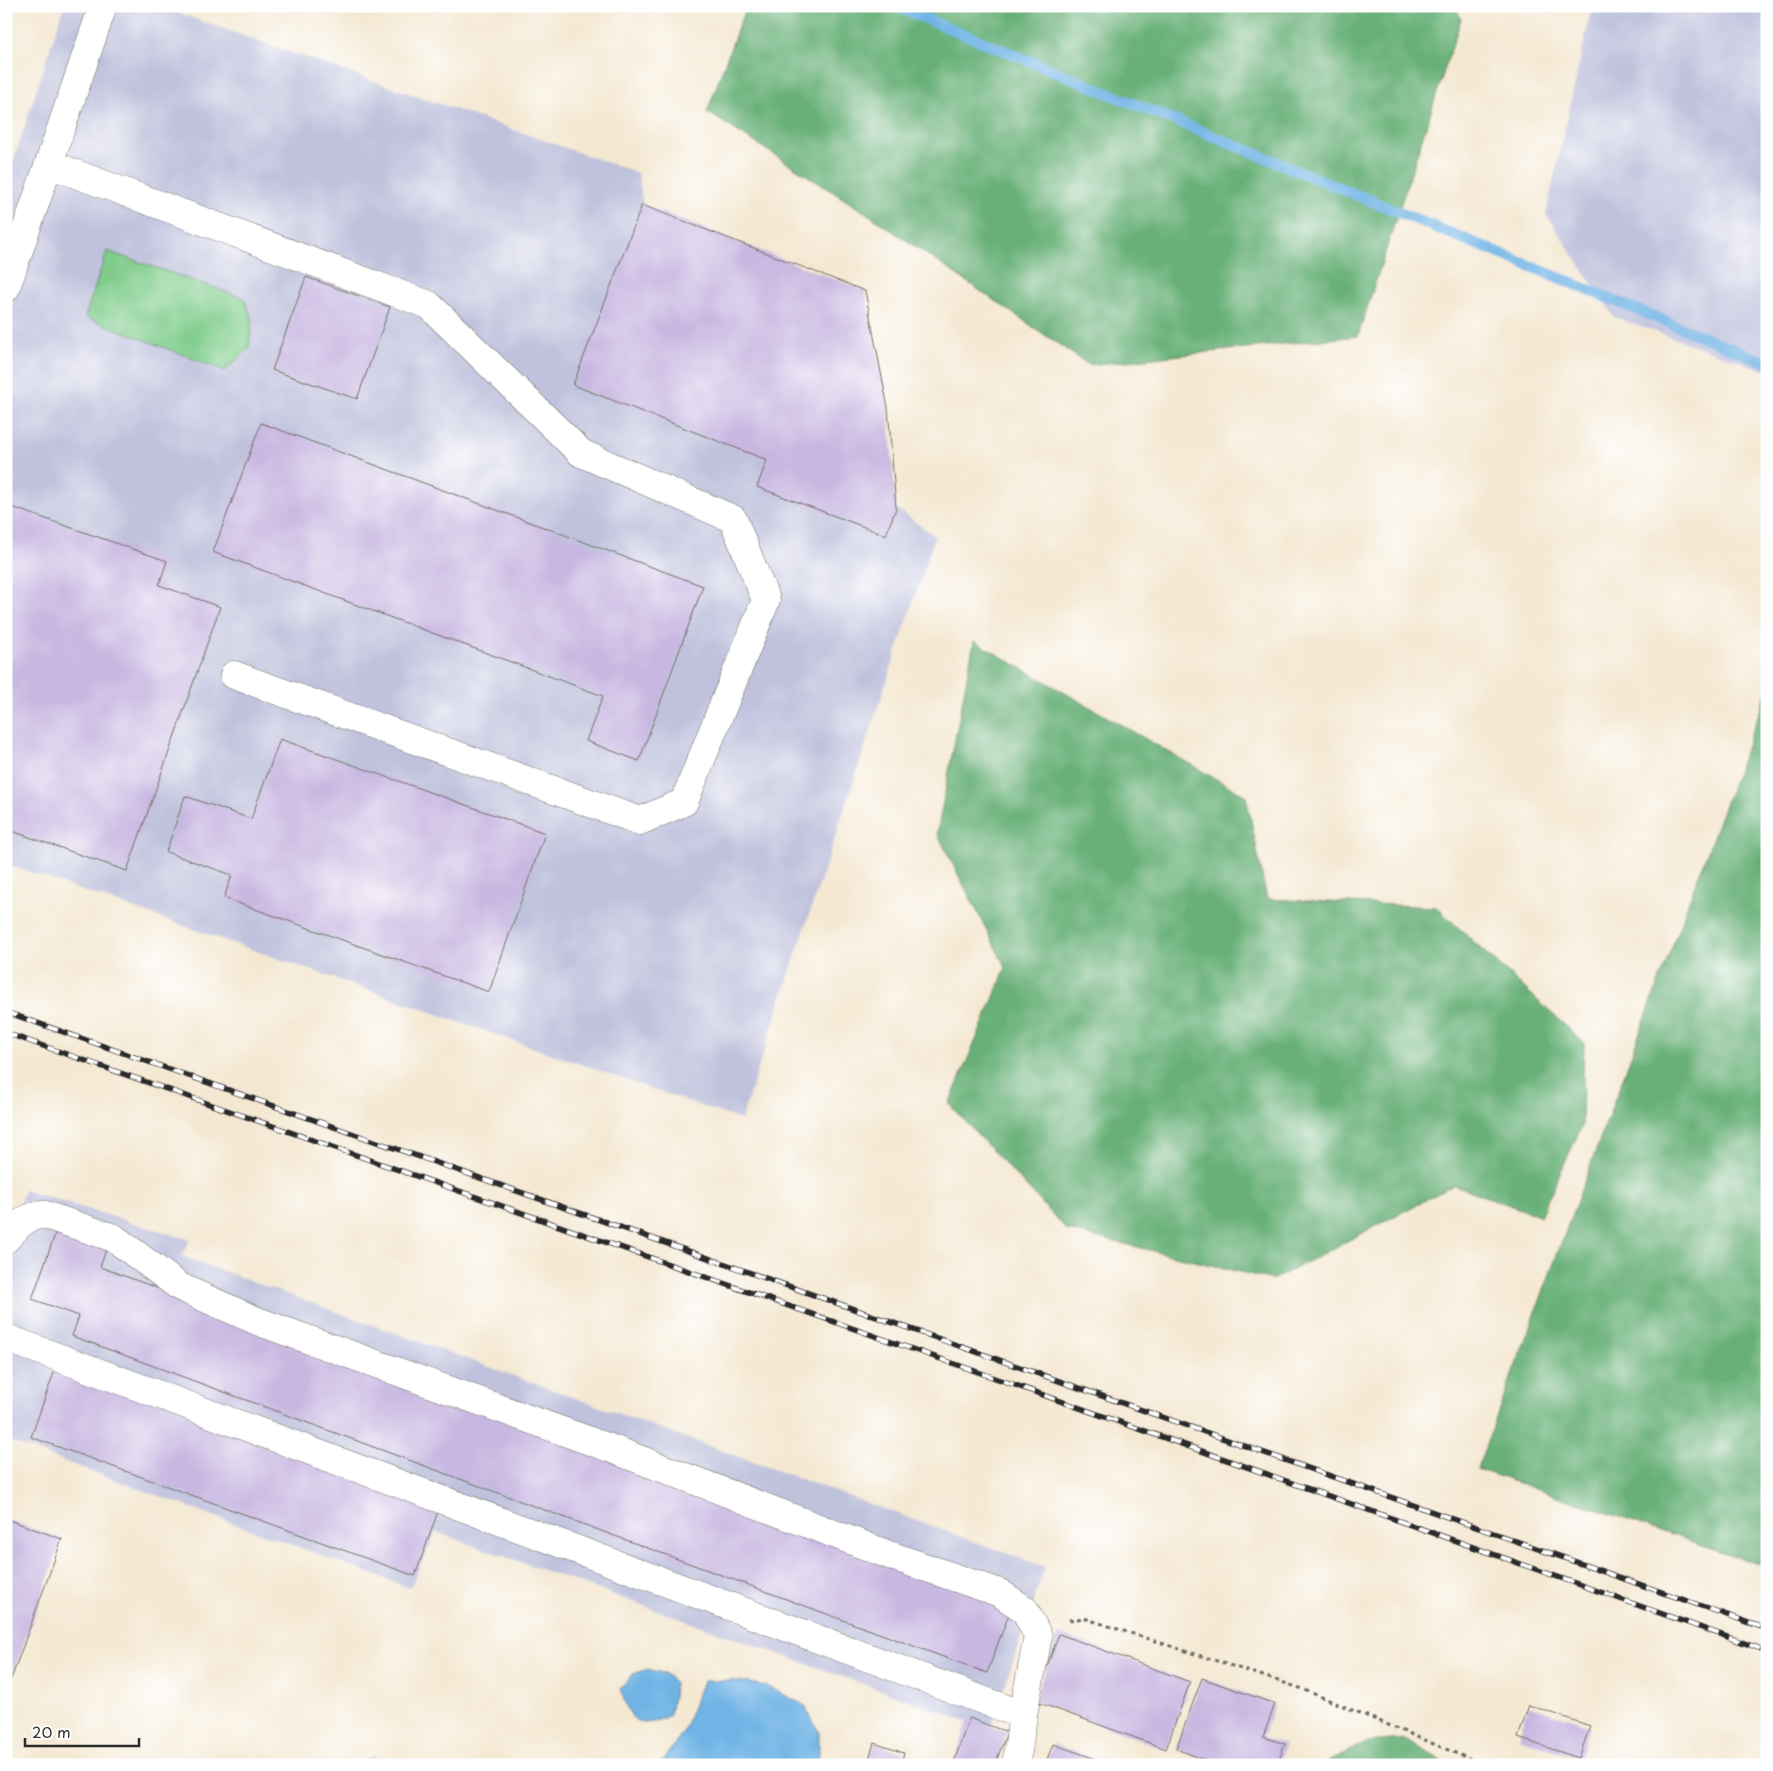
<svg xmlns="http://www.w3.org/2000/svg" width="1773" height="1771" viewBox="0 0 1773 1771" font-family="'Playpen Sans',sans-serif">
  <style>
    .industrial { fill: #c0c2dd }
    .green { fill: #7fcc8b; stroke: #557c5b }
    .forest { fill: #67b077; stroke: #496e51 }
    .water { fill: #6fb4e5; stroke: #4d7088 }
    .lines { fill: none; stroke-linecap: round; stroke-linejoin: round }
    .stream { stroke: #6fb4e5; stroke-width: 11 }
    .building { fill: #c8b7e1 }
    .minor-casing { stroke: #716d65; stroke-width: 29 }
    .path { stroke: #716d65; stroke-width: 3; stroke-dasharray: 4 4; stroke-linecap: butt }
    .minor { stroke: #fff; stroke-width: 28 }
    .rail-casing { stroke: #2b2b2b; stroke-width: 5.5 }
    .rail { stroke: #fff; stroke-width: 4; stroke-dasharray: 11; stroke-linecap: butt }
  </style>
  <rect width="100%" height="100%" fill="#fff"/>
  <filter id="ink" filterUnits="userSpaceOnUse"><feTurbulence type="fractalNoise" baseFrequency=".02" numOctaves="2"/><feDisplacementMap in="SourceGraphic" scale="10" xChannelSelector="R" yChannelSelector="G"/><feConvolveMatrix kernelMatrix="1 2 1 2 8 2 1 2 1" color-interpolation-filters="sRGB"/></filter>
  <filter id="wash" filterUnits="userSpaceOnUse"><feTurbulence type="fractalNoise" baseFrequency=".0096" numOctaves="4" result="noise"/><feDisplacementMap in="SourceGraphic" scale="20" xChannelSelector="R" yChannelSelector="G"/><feGaussianBlur stdDeviation="1.12" result="paint"/><feColorMatrix in="noise" values="0 0 0 0 0 0 0 0 0 0 0 0 0 0 0 0 0 1.4 0 .05"/><feComposite in="paint" operator="in"/></filter>
  <g filter="url(#wash)">
    <rect width="100%" height="100%" fill="#f4e8d2"/>
    <g class="industrial">
      <polygon points="64,6 158,6 638,173 643,205 865,291 888,408 896,508 935,536 741,1120 6,864 6,183"/>
      <polygon points="1592,6 1767,6 1767,371 1614,317 1546,214"/>
      <polygon points="24,1190 190,1240 181,1256 1045,1567 990,1729 436,1532 410,1588 6,1440 6,1250"/>
    </g>
    <polygon class="green" points="107,251 244,298 252,318 249,348 225,371 85,317"/>
    <g class="forest">
      <polygon points="746,6 1455,6 1461,19 1358,336 1089,365 866,213 707,112"/>
      <polygon points="974,641 1246,796 1267,899 1436,907 1584,1043 1582,1126 1540,1216 1454,1185 1273,1280 1067,1230 949,1104 1006,968 937,833"/>
      <polygon points="1767,692 1767,1567 1477,1469"/>
      <polygon points="1405,1739 1449,1765 1322,1765 1366,1742"/>
    </g>
    <g class="water">
      <path d="M 648,1669 L 666,1674 L 675,1684 L 670,1715 C 634,1732 632,1721 620,1689 L 633,1674 Z"/>
      <polygon points="703,1681 739,1681 767,1686 804,1705 819,1732 819,1755 817,1765 660,1765 683,1732"/>
    </g>
    <g class="lines">
      <polyline class="stream" points="895,6 1767,363"/>
    </g>
    <g id="blocks">
      <g class="building">
        <polygon points="642,205 865,291 888,408 896,508 886,535 757,487 767,460 573,385"/>
        <polygon points="306,277 390,307 357,399 272,370"/>
        <polygon points="261,423 703,586 639,761 586,741 603,696 213,552"/>
        <polygon points="6,505 167,561 159,585 220,607 127,871 6,829"/>
        <polygon points="280,739 545,833 489,992 224,898 232,875 166,852 185,796 251,819"/>
        <polygon points="58,1226 108,1244 100,1267 1013,1603 987,1673 72,1336 79,1316 32,1299"/>
        <polygon points="56,1367 440,1506 415,1576 31,1437"/>
        <polygon points="6,1519 62,1539 6,1693"/>
        <polygon points="1059,1634 1190,1682 1166,1749 1034,1701"/>
        <polygon points="1202,1678 1275,1704 1263,1737 1285,1744 1277,1765 1219,1765 1176,1749"/>
        <polygon points="1529,1705 1590,1726 1579,1758 1518,1738"/>
        <polygon points="969,1718 1007,1732 995,1765 953,1765"/>
        <polygon points="874,1743 904,1753 900,1765 867,1765"/>
        <polygon points="1053,1744 1110,1764 1110,1765 1045,1765"/>
        <polygon points="370,1756 395,1764 395,1765 366,1765"/>
      </g>
    </g>
  </g>
  <g filter="url(#ink)">
    <use href="#blocks" fill-opacity="0" stroke="#716d65" stroke-width="1"/>
    <g class="lines">
      <g class="minor-casing">
        <g id="minor">
          <polyline points="49,164 429,305 581,453 733,519 766,600 684,802 640,821 234,675"/>
          <polyline points="6,288 103,6"/>
          <path d="M 6,1239 C 18,1226 27,1214 45,1215 L 114,1238 L 180,1287 L 257,1321 L 615,1450 L 889,1555 L 1000,1593 L 1025,1610 L 1038,1636 L 1023,1715 L 1016,1765"/>
          <polyline points="6,1338 1023,1715"/>
        </g>
      </g>
      <polyline class="path" points="1069,1620 1084,1618 1300,1688 1484,1765"/>
      <use href="#minor" class="minor"/>
      <g class="rail-casing">
        <g id="rail">
          <polyline points="6,1012 1767,1629"/>
          <polyline points="6,1033 998,1379 1767,1651"/>
        </g>
      </g>
      <use href="#rail" class="rail"/>
    </g>
  </g>
  <rect width="1773" height="1771" fill="none" stroke="#fff" stroke-width="25"/>
  <path d="M25 1738v8h114v-8" fill="none" stroke="#2b2b2b" stroke-width="2.5"/>
  <text x="32" y="1738" font-size="15" fill="#2b2b2b" stroke="#ffffff" stroke-width="4" paint-order="stroke">20 m</text>
</svg>
